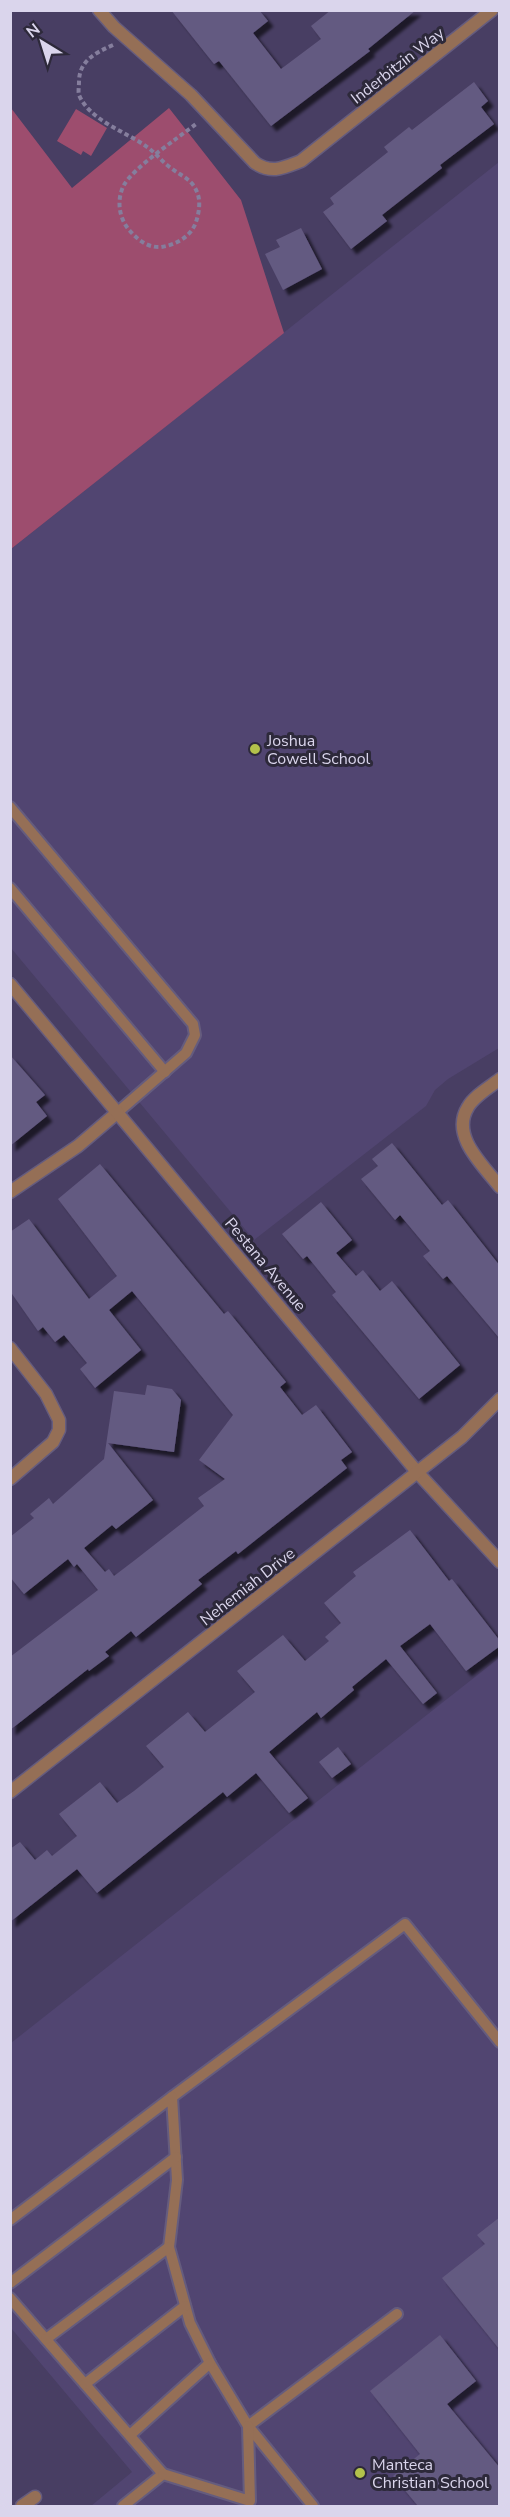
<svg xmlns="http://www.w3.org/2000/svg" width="510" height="2517" viewBox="0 0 510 2517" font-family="'Nunito Sans',sans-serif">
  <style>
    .built { fill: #514571 }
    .green { fill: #9d4d6e }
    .building { fill: #645a81; filter: url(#shadow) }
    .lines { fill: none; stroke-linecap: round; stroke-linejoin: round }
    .service-casing { stroke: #655c7e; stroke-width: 14 }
    .minor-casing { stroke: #655c7e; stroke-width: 15 }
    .tertiary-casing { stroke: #655c7e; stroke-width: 15 }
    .path { stroke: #857e9d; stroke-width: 4; stroke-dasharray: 4.5 3; stroke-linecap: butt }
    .service { stroke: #956f56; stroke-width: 10 }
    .minor { stroke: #956f56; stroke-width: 12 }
    .tertiary { stroke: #956f56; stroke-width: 12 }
    .poi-dot { fill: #b3c24b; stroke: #2d293a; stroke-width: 2 }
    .labels { text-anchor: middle; stroke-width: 6; stroke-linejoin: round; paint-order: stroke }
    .street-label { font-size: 16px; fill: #dad5ec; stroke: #2d293a }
    .poi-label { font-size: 16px; fill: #dad5ec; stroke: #2d293a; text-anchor: start }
  </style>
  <defs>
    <filter id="shadow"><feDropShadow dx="5.5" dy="5.5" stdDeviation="1.5" flood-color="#0009"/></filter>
  </defs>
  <rect width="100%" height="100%" fill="#483e63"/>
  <g class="built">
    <polygon points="499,162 499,1048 448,1079 435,1090 426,1106 254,1240 11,948 11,549"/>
    <polygon points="499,1658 499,2506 91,2506 132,2472 11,2328 11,2043"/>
  </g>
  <g class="green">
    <polygon points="11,108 72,188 169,108 241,200 284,333 11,549"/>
    <polygon points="76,109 107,128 91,156 83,151 81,155 57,141"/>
  </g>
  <g class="building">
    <polygon points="171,10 259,10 268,21 253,33 281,69 321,39 311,26 331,10 416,10 368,49 370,51 271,126 219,61 214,64"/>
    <polygon points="474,82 488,101 481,107 494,124 440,165 442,168 382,215 387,221 351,249 323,212 334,204 330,198 388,152 384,147 409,127 412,130"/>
    <polygon points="301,228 322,269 283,290 265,254 280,247 276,240"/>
    <polygon points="10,1055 45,1095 36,1102 47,1116 10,1146"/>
    <polygon points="392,1143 442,1205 448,1200 500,1266 500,1339 447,1276 443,1279 423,1256 430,1251 400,1215 395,1220 361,1179 378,1166 372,1159"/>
    <polygon points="100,1164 224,1314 228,1311 286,1382 280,1387 302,1415 316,1405 352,1452 341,1460 347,1468 238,1554 236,1551 198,1580 202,1584 136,1637 131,1631 105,1652 109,1656 89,1671 88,1669 10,1730 10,1657 98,1590 77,1564 74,1567 68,1559 24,1594 10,1577 10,1537 34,1518 30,1514 49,1498 53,1504 104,1459 114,1391 145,1395 147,1385 172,1389 181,1400 174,1452 108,1443 153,1500 116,1529 112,1525 84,1548 105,1572 109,1569 114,1576 135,1560 204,1506 198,1498 225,1479 199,1460 233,1415 132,1291 109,1310 141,1350 95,1388 80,1369 87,1363 64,1335 55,1342 43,1327 38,1331 10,1291 10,1232 29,1219 89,1299 117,1276 58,1199"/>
    <polygon points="321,1202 352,1240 336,1253 356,1276 363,1270 380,1291 392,1281 460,1365 419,1399 332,1295 336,1292 307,1256 303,1259 282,1234"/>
    <polygon points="410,1530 449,1581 452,1579 500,1641 500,1646 466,1671 430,1624 400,1646 437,1693 423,1704 386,1659 352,1687 354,1690 321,1718 317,1712 269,1752 308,1798 289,1813 256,1773 227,1797 223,1792 97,1893 77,1869 10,1922 10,1849 20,1842 35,1860 47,1850 52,1856 77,1836 59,1814 100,1782 117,1803 134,1791 164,1767 146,1746 188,1712 205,1732 229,1713 255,1692 237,1671 283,1635 305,1661 329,1641 325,1637 341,1623 324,1603 356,1576 353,1572"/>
    <polygon points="338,1747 351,1764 332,1778 319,1762"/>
    <polygon points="500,2217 500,2350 442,2278 485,2244 477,2235"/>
    <polygon points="440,2335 476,2381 447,2404 500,2468 500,2506 418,2506 393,2476 420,2454 370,2391"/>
  </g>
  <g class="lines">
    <g class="service-casing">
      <g id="service">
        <polyline points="10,807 193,1024 195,1035 186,1053 118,1112"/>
        <polyline points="10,888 165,1072"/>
        <polyline points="172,2097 405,1924 500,2042"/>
        <polyline points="10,2220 172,2097 177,2180 169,2247 190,2323 210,2363 248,2426 397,2314"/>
        <polyline points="10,2283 176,2157"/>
        <polyline points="10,2298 163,2474 123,2506"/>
        <polyline points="46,2339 169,2247"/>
        <polyline points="85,2384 185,2306"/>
        <polyline points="249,2427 313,2506"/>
        <polyline points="130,2435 210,2363"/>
        <polyline points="163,2474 250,2501 248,2426"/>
      </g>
    </g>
    <g class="minor-casing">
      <g id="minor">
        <path d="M 99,10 L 114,27 L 191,95 L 255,163 C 272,174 283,168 301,161 L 492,10"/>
        <path d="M 500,1079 C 490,1087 474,1096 468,1107 C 450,1136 483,1165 500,1187"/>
        <polyline points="10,1192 78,1146 118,1112"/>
        <polyline points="10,1348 46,1394 59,1420 59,1430 53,1442 10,1479"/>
        <polyline points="22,2506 35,2497"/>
      </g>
    </g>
    <g class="tertiary-casing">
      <g id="tertiary">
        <polyline points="10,984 418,1473 500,1562"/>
        <polyline points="10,1792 462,1437 500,1399"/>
      </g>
    </g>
    <path class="path" d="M 113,45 C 95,53 79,61 79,82 C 79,86 78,92 79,95 C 90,121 127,132 147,147 C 156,153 162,162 171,168 C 181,176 192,179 197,192 C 201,201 199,213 196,222 C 191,237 175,245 161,247 C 148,248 138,240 130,231 C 119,219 116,200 124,185 C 134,167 178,138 196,124"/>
    <use href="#service" class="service"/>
    <use href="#minor" class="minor"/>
    <use href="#tertiary" class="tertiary"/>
  </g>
  <g class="poi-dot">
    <circle cx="255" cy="749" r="6"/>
    <circle cx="360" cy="2473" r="6"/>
  </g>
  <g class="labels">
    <g class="street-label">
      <text transform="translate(397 65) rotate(-38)" y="6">Inderbitzin Way</text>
      <text transform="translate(266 1264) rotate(50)" y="6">Pestana Avenue</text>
      <text transform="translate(247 1586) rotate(-38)" y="6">Nehemiah Drive</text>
    </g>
    <g class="poi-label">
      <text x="267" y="746">Joshua<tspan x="267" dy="18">Cowell School</tspan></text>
      <text x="372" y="2470">Manteca<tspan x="372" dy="18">Christian School</tspan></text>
    </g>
  </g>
  <rect width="510" height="2517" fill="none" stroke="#dad5ec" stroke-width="24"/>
  <g transform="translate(42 42) rotate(322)" stroke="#2d293a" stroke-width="4.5" paint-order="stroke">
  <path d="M0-4.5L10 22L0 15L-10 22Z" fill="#dad5ec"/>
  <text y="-9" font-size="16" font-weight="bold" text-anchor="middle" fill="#dad5ec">N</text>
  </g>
</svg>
